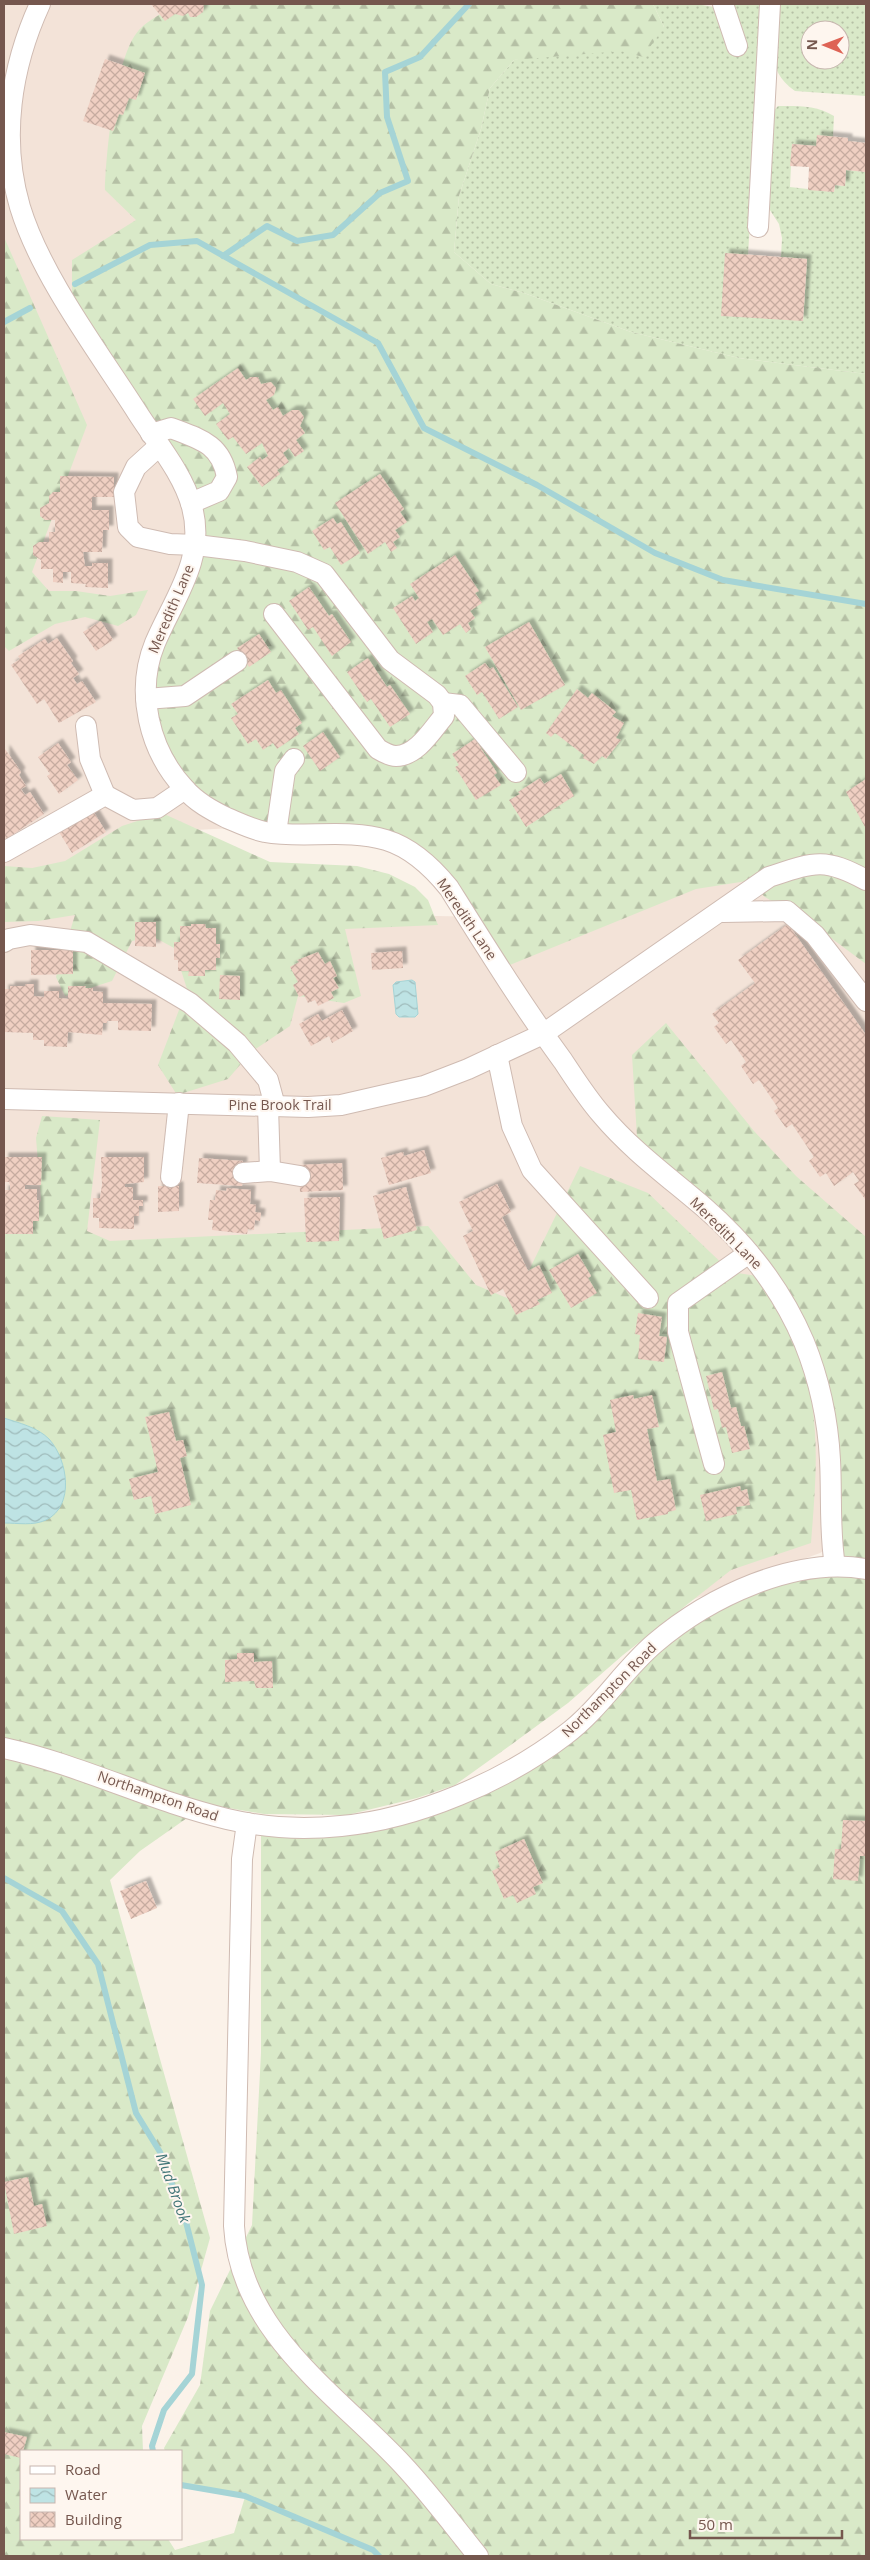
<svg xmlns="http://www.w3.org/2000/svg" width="870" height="2560" viewBox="0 0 870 2560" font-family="'Open Sans',sans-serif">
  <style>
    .residential { fill: #f3e3d8 }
    .grass { fill: url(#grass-dots); fill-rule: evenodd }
    .forest { fill: url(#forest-firs) }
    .water { fill: url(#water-waves); stroke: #a5d4d6 }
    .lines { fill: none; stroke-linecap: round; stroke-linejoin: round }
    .stream { stroke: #a5d4d6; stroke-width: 6 }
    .building { fill: url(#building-cross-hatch); filter: url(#shadow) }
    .minor-casing { stroke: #cfbbb2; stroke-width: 22 }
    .minor { stroke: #fff; stroke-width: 20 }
    .labels { text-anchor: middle; stroke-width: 4; stroke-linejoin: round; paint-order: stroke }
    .street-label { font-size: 14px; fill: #75574e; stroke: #fef6ef }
    .water-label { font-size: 15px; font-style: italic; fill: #427678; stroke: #fef6ef }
  </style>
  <defs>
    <pattern id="grass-dots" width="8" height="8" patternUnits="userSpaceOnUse" patternTransform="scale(1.25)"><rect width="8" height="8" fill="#d9e9c8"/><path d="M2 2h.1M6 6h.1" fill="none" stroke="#b5c0a5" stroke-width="1.8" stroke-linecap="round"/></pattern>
    <pattern id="forest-firs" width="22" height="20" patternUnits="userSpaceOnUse" patternTransform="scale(1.25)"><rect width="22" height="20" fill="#d9e9c8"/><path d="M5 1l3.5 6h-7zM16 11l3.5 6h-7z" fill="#b5c0a5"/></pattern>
    <pattern id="water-waves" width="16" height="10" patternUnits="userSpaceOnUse" patternTransform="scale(1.25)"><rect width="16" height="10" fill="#bee3e4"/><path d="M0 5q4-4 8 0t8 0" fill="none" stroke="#9fbbbb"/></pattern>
    <pattern id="building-cross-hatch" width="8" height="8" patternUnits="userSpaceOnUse" patternTransform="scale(1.25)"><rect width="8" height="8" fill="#efcfc2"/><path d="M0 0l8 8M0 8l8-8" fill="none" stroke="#c6aba0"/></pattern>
    <filter id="shadow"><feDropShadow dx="4.5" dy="-4.5" stdDeviation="1" flood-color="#0004"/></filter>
  </defs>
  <rect width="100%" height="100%" fill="#fbf2e9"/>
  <polygon class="residential" points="4,4 318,4 214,111 866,706 866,1522 820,1553 664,1610 4,1277 4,907 528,918 362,821 158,832 4,903"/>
  <g class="grass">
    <path d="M 653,4 L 696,4 L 714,7 L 716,4 L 763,4 L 748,255 L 803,321 L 807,259 L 781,257 L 782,238 L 779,224 L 766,204 L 769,116 L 778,106 C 799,106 816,105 834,116 L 833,137 L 816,146 L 792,144 L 790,187 L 834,192 L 835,185 L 845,186 L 846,170 L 866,172 L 866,374 L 739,358 L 631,332 L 524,293 L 491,284 L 454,252 L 459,196 L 481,129 L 490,88 L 514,60 L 664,27 Z"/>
    <path d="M 776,4 L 866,4 L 866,96 L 795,91 C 763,69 774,38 776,4 ZM 810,30 L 840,30 L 840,60 L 810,60 Z"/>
  </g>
  <g class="forest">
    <path d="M 177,4 L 653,4 L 664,27 L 643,57 L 621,51 L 514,60 L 490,88 L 481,129 L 459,196 L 454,252 L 491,284 L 524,293 L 631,332 L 739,358 L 866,374 L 866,964 L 823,932 L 765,897 L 747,881 L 696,889 L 500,969 L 469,919 L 393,843 L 267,832 L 185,789 L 146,699 L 195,520 L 72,309 L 72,260 L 136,220 L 105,190 C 106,154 115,56 139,30 C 148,20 165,12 177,4 Z"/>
    <polygon points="4,237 87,425 32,572 49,591 76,591 110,596 148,590 136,615 118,626 85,617 55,624 9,651 4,646"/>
    <polygon points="162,813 270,862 357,866 389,874 415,887 428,900 438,925 345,929 361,996 344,1003 298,996 290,1026 251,1052 228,1079 177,1095 158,1065 187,989 174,948 152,936 132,941 112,981 65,996 56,977 75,915 38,921 4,922 4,866 32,868 65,861 122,826"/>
    <polygon points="666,1023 754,1131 796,1176 866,1237 866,2556 4,2556 4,1748 197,1811 140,1851 110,1880 210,2238 188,2317 142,2426 143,2451 21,2451 21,2539 168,2539 175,2550 234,2533 245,2497 181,2485 181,2451 165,2451 164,2448 200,2385 210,2311 252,2225 261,2053 261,1826 344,1826 527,1763 699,1611 835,1566 831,1544 825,1417 764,1270 638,1153 632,1055"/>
    <path d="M 42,1116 L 100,1120 L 87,1231 L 110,1241 L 428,1226 L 476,1285 L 514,1301 L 580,1166 L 648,1193 L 731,1272 L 757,1276 C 770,1301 786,1325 797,1350 C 823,1412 816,1478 811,1543 L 731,1570 L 623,1655 L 568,1703 L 501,1752 L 455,1785 L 417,1798 L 347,1815 L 264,1814 L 188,1801 L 4,1743 L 4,1232 L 27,1232 L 41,1200 L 36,1138 Z"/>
  </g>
  <g class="water">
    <polygon points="412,980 415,982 418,1014 415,1017 399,1017 396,1014 393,985 396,982"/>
    <path d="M 4,1418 C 19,1423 37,1427 49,1439 C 68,1460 75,1506 46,1520 C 33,1526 18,1523 4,1523 Z"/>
  </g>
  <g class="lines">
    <g class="stream">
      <polyline points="223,256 267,226 297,241 333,235 380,193 408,181 387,117 385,72 420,57 469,4"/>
      <polyline points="75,284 150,245 197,241 378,343 424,428 537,485 655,553 723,580 866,604"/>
      <polyline points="4,322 30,308"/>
      <polyline points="4,1878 62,1911 98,1964 136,2113 160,2152 186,2222 202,2285 192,2374 164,2410 152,2446 153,2451"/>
      <polyline points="181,2485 245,2496 373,2550 379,2556"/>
    </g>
  </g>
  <g class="building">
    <polygon points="151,4 202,4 204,6 203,12 196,17 190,17 188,13 183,16 175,14 165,21"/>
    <polygon points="105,59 145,73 136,100 129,98 123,115 119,114 113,131 83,121"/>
    <polygon points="817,135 848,138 848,141 866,143 866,172 846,170 845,186 835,185 834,192 808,190 809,167 790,166 792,144 816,146"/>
    <polygon points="725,253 807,259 803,321 721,316"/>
    <polygon points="238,368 246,380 251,377 258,377 261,384 271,382 276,388 274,395 266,400 273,410 278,407 283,416 292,410 299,410 304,417 300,426 305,433 296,440 304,451 295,457 289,448 283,453 289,462 277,470 280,474 262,487 247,467 260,457 262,460 268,456 262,443 246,454 233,437 228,440 216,424 230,414 223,403 205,416 193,399"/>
    <polygon points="380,474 404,509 400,512 407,522 395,530 400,537 393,542 397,548 391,552 385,542 368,554 335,503"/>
    <polygon points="60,476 114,477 114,497 92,497 92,510 109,510 109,530 103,530 102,552 83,552 85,566 92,566 92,563 108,563 108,588 85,587 86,584 71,583 71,572 63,572 63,583 53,582 53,569 41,569 41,560 33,555 33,546 39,542 49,542 49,532 55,532 55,520 45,520 40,516 40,508 49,503 49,496 53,492 60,492"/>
    <polygon points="333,518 337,524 341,522 360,553 341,565 330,547 324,550 312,531"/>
    <polygon points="455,555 479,591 475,593 482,603 470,611 475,618 468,623 471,629 466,633 460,624 443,635 432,619 427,622 433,632 416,644 393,608 412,596 415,601 419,598 410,584"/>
    <polygon points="309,587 329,616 332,614 351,642 332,656 313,627 308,630 289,601"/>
    <polygon points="101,621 113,640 96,651 83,632"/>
    <polygon points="529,622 565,685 521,710 485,647"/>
    <polygon points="259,634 271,652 249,667 237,648"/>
    <polygon points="57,638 73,661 71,663 79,674 73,678 77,684 82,681 96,702 59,723 44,699 37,704 11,665 20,659 18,656 45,639 48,644"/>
    <polygon points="368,658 387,687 390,685 410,714 390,727 371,699 367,702 347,672"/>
    <polygon points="485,663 490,669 493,667 518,707 499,719 482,692 477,695 465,676"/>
    <polygon points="268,680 276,693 281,690 302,723 295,728 299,734 277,749 273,743 263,750 256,739 248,744 231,718 238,714 231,704"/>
    <polygon points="577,689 588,698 592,693 616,712 612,716 624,723 616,738 621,740 606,759 602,756 594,764 583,758 584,755 555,733 551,737 546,733"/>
    <polygon points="323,732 340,757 320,771 303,746"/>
    <polygon points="475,739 497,773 494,775 501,785 476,800 455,767 459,765 452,754"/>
    <polygon points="58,743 71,762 67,765 78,780 59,794 47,776 50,774 38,757"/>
    <polygon points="5,749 21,772 19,775 26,786 21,789 25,795 30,792 44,814 6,839 4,835"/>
    <polygon points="561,774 574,796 526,827 509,800 520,794 518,792 540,778 544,784"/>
    <polygon points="866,779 866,829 846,792"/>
    <polygon points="93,811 106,832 72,853 59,832"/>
    <polygon points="135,922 156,922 156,947 135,946"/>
    <polygon points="191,924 205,924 206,928 216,928 216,944 220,944 220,958 216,958 216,970 205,970 205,976 188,976 189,971 178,971 178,960 174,960 174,942 180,942 180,926 191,926"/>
    <polygon points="788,924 866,1035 865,1199 854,1184 859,1181 853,1172 834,1186 826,1173 820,1177 809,1161 814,1157 792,1124 786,1128 774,1111 778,1108 759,1080 753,1084 741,1066 746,1062 731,1040 726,1044 714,1027 719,1023 712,1014 755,983 738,960"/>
    <polygon points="31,950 73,950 73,974 31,975"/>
    <polygon points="402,951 403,968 372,970 371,953"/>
    <polygon points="318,952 325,964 330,961 337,976 333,978 339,988 331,992 334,998 318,1006 315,1000 308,1003 304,995 299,997 293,985 298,982 290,967 299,962 297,960"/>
    <polygon points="220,975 240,976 240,1000 219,999"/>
    <polygon points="26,984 34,984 34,996 44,997 44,991 59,991 59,998 68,999 68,986 86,986 85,988 93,988 93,991 103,992 103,1003 152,1004 151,1031 118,1030 118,1021 107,1021 107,1023 103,1023 102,1035 68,1032 67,1047 44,1046 44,1040 33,1040 33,1033 4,1032 4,989 10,989 10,986 25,986"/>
    <polygon points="342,1010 353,1031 332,1043 329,1036 311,1046 299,1024 318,1014 322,1021"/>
    <polygon points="424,1150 431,1173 389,1185 381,1158 403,1152 404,1156"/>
    <polygon points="4,1157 42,1157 41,1185 25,1185 25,1189 37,1189 37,1200 39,1200 39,1221 33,1221 33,1234 4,1234 4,1190 10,1190 10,1185 9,1182 4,1182"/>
    <polygon points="101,1157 144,1157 144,1182 125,1184 125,1187 133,1187 133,1200 143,1200 143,1206 139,1206 139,1216 134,1216 134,1229 99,1228 99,1218 93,1218 93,1198 100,1198 102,1185"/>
    <polygon points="199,1158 243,1161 242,1186 197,1183"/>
    <polygon points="342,1163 343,1190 300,1192 299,1165"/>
    <polygon points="497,1184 511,1212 502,1217 528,1271 539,1265 552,1293 537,1300 540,1304 516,1315 503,1289 491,1295 463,1236 473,1231 459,1202"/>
    <polygon points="158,1186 179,1186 179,1211 158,1212"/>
    <polygon points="406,1187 417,1230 384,1239 373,1196"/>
    <polygon points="227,1188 251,1190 250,1204 256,1205 255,1212 261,1213 260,1221 255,1220 254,1230 248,1229 247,1234 212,1230 213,1220 208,1220 210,1200 215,1200 216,1190 226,1191"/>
    <polygon points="340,1197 339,1241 306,1242 304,1198"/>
    <polygon points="578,1254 591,1276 588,1278 597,1293 571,1308 549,1270"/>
    <polygon points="638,1313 662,1317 659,1336 667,1337 664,1362 638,1359 640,1335 635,1334"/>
    <polygon points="722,1372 731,1408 736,1407 741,1426 744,1426 750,1449 732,1453 726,1427 722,1428 718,1409 714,1410 706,1376"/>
    <polygon points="633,1395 634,1399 652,1395 659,1427 647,1429 657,1481 670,1479 676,1510 668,1512 668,1514 637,1520 631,1490 614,1493 603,1435 616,1432 610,1400"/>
    <polygon points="169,1412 176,1441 183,1440 187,1456 180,1458 191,1505 155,1514 151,1496 134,1500 129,1479 158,1472 145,1417"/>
    <polygon points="740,1486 741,1491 747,1489 750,1505 736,1507 737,1514 706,1521 700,1495"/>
    <polygon points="237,1653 254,1653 254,1662 272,1661 273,1688 256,1688 254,1681 225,1682 225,1660 237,1659"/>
    <polygon points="843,1820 866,1821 866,1856 860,1856 858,1881 833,1879 835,1849 841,1849"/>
    <polygon points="524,1839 543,1883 533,1887 536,1894 517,1903 513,1895 504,1899 492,1871 500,1867 495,1852"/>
    <polygon points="146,1881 157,1908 131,1919 120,1891"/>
    <polygon points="28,2177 34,2206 42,2204 47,2226 14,2234 4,2182"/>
    <polygon points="4,2432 27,2437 21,2458 4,2454"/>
  </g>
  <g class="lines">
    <g class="minor-casing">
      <g id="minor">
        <path d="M 40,4 C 11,67 0,139 20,207 C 41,276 98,351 137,412 C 156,442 183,473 192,507 C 206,559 174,598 155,643 C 135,692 149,750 184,788 C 196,802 211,810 227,818 C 239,823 251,829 265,832 C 304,839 346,828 386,840 C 412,848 432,867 449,888 C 486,947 522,1005 563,1061 C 575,1079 587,1098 601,1114 C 632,1151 670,1178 706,1209 C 748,1246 782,1290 804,1342 C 819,1379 828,1421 830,1460 C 832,1496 829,1530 835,1566"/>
        <polyline points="723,4 737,46"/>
        <polyline points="758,227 770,4"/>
        <path d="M 151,434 L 171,428 C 200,439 221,444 227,477 L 219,491 L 191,503"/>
        <path d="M 159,446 L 136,467 L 124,492 L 128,527 L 138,537 L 170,544 L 196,545 L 245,551 L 297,562 L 324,574 L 390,660 L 437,695 L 443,703 L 444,716 C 432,730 417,756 396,756 C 390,756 383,752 378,749 L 274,614"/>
        <polyline points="146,699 185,696 237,661"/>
        <polyline points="443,703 460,705 516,772"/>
        <polyline points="86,726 90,759 105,795"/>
        <polyline points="276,833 285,771 294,759"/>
        <polyline points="4,852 105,795 133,810 157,808 185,789"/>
        <polyline points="723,912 787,911 815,935 866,1001"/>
        <polyline points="4,942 9,939 30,935 87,942 190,1003 237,1043 268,1080 275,1106"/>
        <polyline points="497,1055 512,1126 532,1170 648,1298"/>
        <path d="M 4,1099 L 308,1107 L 341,1105 L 424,1086 L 468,1069 L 543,1034 L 769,877 C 814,862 824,857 866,880"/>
        <polyline points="268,1106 270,1171"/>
        <polyline points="243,1173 270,1171 300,1176"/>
        <polyline points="171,1177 179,1103"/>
        <polyline points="714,1464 678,1332 678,1303 749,1253"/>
        <path d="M 4,1748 C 81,1765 151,1801 227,1819 C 265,1828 303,1830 341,1826 C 417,1819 505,1781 565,1735 C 600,1709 623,1670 655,1643 C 709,1597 795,1556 866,1569"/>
        <path d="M 247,1823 L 242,1859 L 234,2226 C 240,2333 337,2394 403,2465 C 430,2494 453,2525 478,2556"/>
      </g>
    </g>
    <use href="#minor" class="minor"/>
  </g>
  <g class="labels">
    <g class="street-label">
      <text transform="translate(171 609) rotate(-67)" y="5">Meredith Lane</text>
      <text transform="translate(467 919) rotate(56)" y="5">Meredith Lane</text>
      <text x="280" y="1110">Pine Brook Trail</text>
      <text transform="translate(726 1233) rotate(45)" y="5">Meredith Lane</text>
      <text transform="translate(609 1690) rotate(-45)" y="5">Northampton Road</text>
      <text transform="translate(158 1796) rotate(19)" y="5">Northampton Road</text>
    </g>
    <g class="water-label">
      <text transform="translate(173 2188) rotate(70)" y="5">Mud Brook</text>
    </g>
  </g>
  <rect width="870" height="2560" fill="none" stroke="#75574e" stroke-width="10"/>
  <rect x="20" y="2450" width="162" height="90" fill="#fef6ef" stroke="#c7b6af"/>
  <rect x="30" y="2466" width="25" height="8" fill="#ffffff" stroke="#c7b6af"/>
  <text x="65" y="2475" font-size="15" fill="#75574e">Road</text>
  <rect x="30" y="2488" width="25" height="15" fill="url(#water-waves)" stroke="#c7b6af"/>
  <text x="65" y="2500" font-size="15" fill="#75574e">Water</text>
  <rect x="30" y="2512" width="25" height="15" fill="url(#building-cross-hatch)" stroke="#c7b6af"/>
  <text x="65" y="2525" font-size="15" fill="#75574e">Building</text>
  <g transform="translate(825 45) rotate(271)"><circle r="24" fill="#fef6ef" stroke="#c7b6af"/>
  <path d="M0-4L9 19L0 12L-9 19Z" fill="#de6355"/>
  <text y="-8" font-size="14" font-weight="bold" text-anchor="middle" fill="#75574e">N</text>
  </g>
  <path d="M690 2530v8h152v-8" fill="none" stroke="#75574e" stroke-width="2.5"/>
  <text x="698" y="2530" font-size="15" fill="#75574e" stroke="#fef6ef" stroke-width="4" paint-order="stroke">50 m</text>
</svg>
